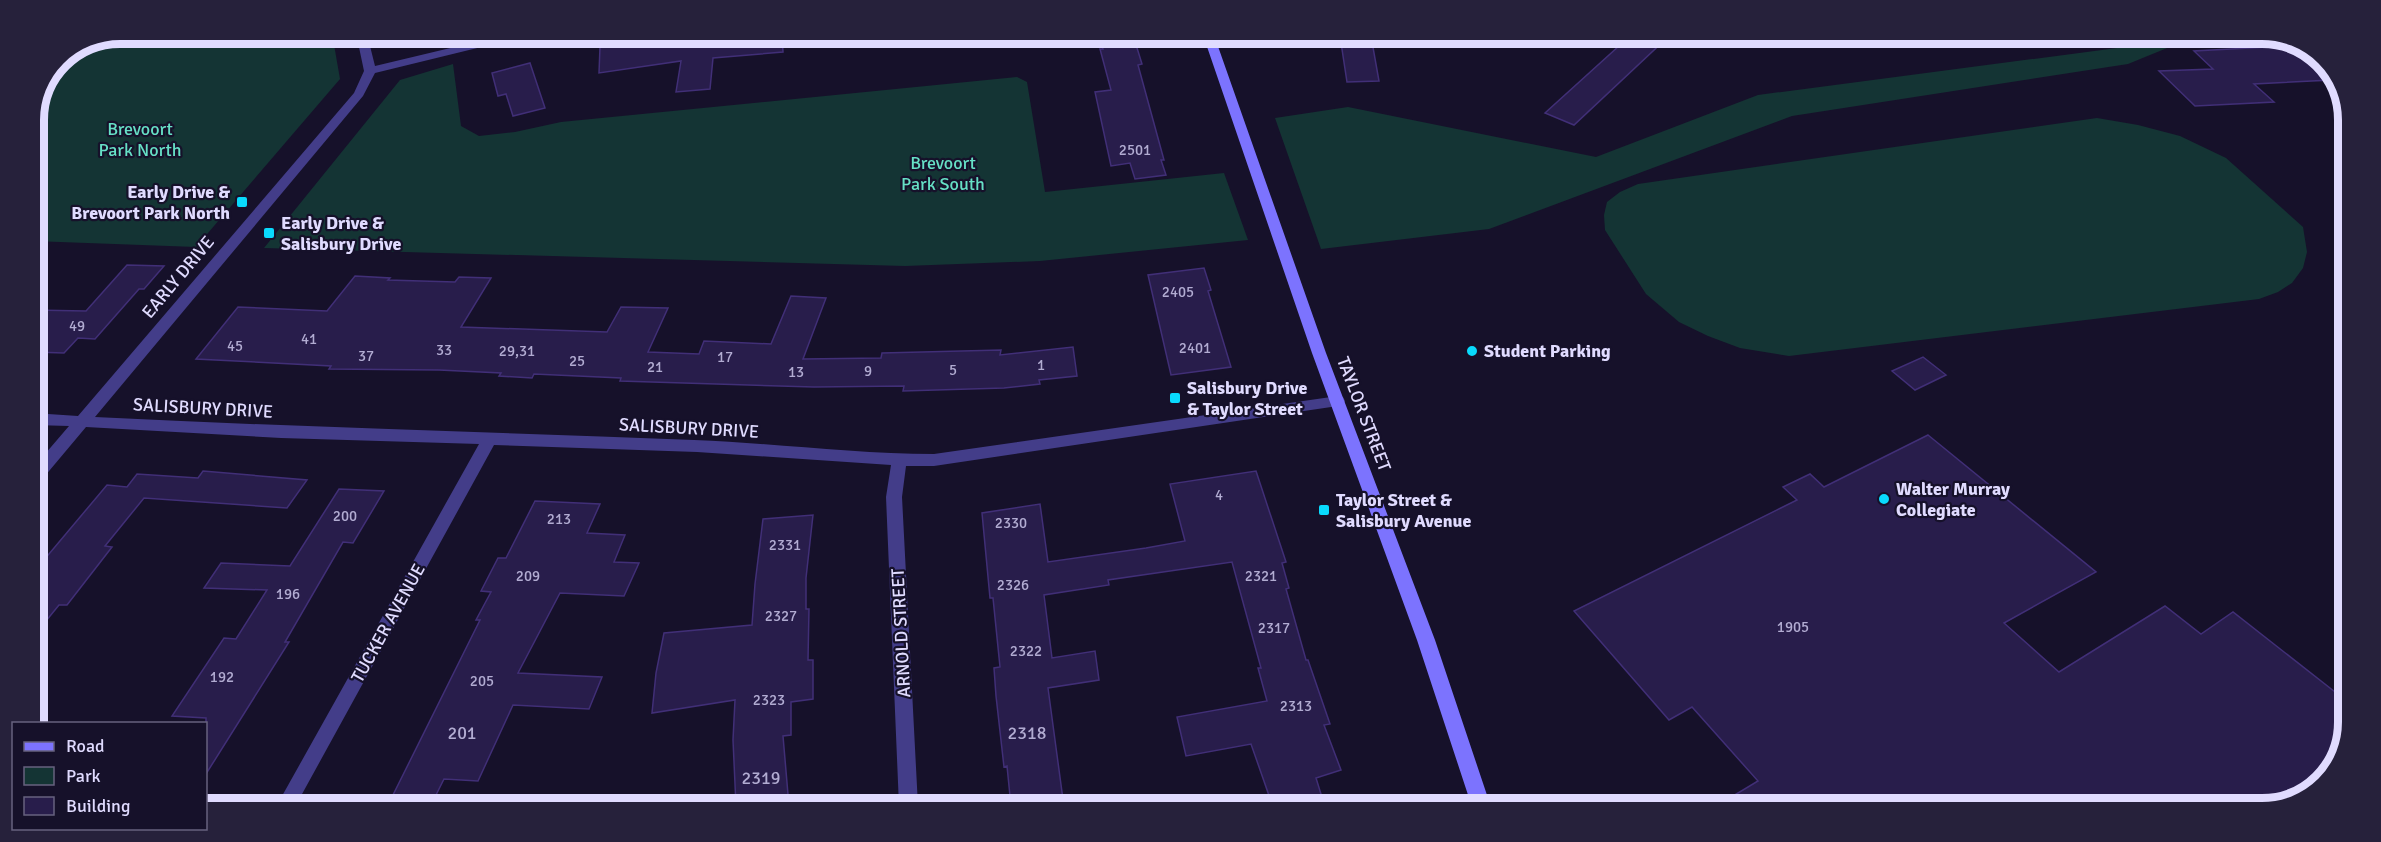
<svg xmlns="http://www.w3.org/2000/svg" width="2381" height="842" viewBox="0 0 2381 842" font-family="Signika,sans-serif">
  <style>
    .green { fill: #143434 }
    .building { fill: #281d4b; stroke: #412f77; stroke-width: 1.5 }
    .lines { fill: none; stroke-linecap: round; stroke-linejoin: round }
    .street { fill: #433d89; fill-rule: evenodd }
    .secondary { fill: #7c73fe; fill-rule: evenodd }
    .poi-dot { fill: #09dafd; stroke: #16112a; stroke-width: 2 }
    .labels { text-anchor: middle; stroke-width: 4.5; stroke-linejoin: round; paint-order: stroke }
    .number-label { font-size: 15px; fill: #b2acd2 }
    .park-label { font-size: 18px; fill: #66e0c6; stroke: #16112a }
    .poi-label { font-size: 18px; font-weight: bold; fill: #e0dbff; stroke: #16112a; text-anchor: start }
    .street-label { font-size: 18px; fill: #e0dbff; stroke: #16112a }
    .near-number-label { font-size: 18px; fill: #b2acd2 }
    .rim { fill: none; stroke: #e0dbff; stroke-width: 8 }
  </style>
  <rect width="100%" height="100%" fill="#16112a"/>
  <g class="green">
    <polygon points="119,33 332,33 340,79 196,247 33,241 33,114 58,58"/>
    <polygon points="2150,37 2194,37 2128,64 1792,116 1489,229 1321,249 1275,118 1348,107 1596,157 1758,95 2117,48"/>
    <polygon points="453,64 461,126 479,136 515,132 561,122 1017,77 1027,82 1045,192 1224,173 1248,240 1040,261 905,266 264,248 400,80"/>
    <polygon points="2097,118 2138,125 2180,136 2226,158 2303,227 2307,252 2303,268 2292,283 2278,292 2259,299 1789,356 1740,348 1708,336 1679,322 1646,294 1605,230 1604,215 1607,202 1620,192 1638,184"/>
  </g>
  <g class="building">
    <polygon points="675,34 782,34 783,52 713,58 710,89 676,92 681,61 599,73 600,47"/>
    <polygon points="1099,35 1133,35 1142,64 1138,65 1164,160 1161,160 1166,175 1135,179 1130,163 1111,166 1095,92 1111,90 1100,49 1103,49"/>
    <polygon points="1340,36 1371,36 1379,81 1347,82"/>
    <polygon points="1630,36 1669,36 1574,125 1545,113"/>
    <polygon points="2290,46 2331,80 2254,84 2274,102 2195,106 2159,71 2213,69 2194,51"/>
    <polygon points="530,63 545,108 513,116 506,94 498,96 492,73"/>
    <polygon points="127,265 164,266 144,289 139,289 95,339 78,338 64,353 33,352 33,310 86,311"/>
    <polygon points="1204,268 1211,290 1208,291 1231,367 1171,375 1148,275"/>
    <polygon points="355,276 390,278 388,280 455,282 459,277 491,278 461,327 607,332 621,307 668,308 648,352 699,354 704,341 771,344 791,296 826,298 803,359 881,358 882,353 1001,350 1000,355 1073,347 1077,376 1039,380 1040,384 1004,388 903,391 904,386 814,387 620,381 621,378 534,374 532,378 499,376 501,373 439,370 329,369 331,366 196,359 238,307 327,311"/>
    <polygon points="1923,357 1946,375 1915,390 1892,371"/>
    <polygon points="1928,435 2096,572 2004,623 2059,672 2165,606 2201,634 2233,612 2344,699 2344,750 2314,791 2262,809 1713,808 1758,781 1692,707 1669,720 1574,611 1797,500 1783,487 1810,474 1824,487"/>
    <polygon points="203,471 307,480 287,508 144,498 105,546 112,547 67,605 59,605 33,637 33,573 107,485 127,487 137,474 198,478"/>
    <polygon points="1256,471 1286,562 1282,563 1289,588 1286,589 1306,660 1308,660 1330,724 1324,725 1341,770 1316,778 1325,807 1273,807 1251,744 1186,756 1177,717 1267,701 1258,668 1261,668 1232,562 1108,580 1109,585 1044,595 1052,658 1095,651 1099,680 1048,688 1064,807 1011,806 1007,766 1004,767 996,696 994,668 1000,667 993,598 990,598 982,513 1040,504 1048,562 1146,548 1185,541 1170,484"/>
    <polygon points="339,489 384,491 353,543 343,542 285,642 289,642 206,774 206,718 172,716 224,638 236,639 267,590 204,588 221,563 290,566"/>
    <polygon points="535,501 600,504 587,533 625,535 614,562 639,563 624,596 560,593 518,673 602,677 589,709 513,705 478,781 444,779 431,805 388,805 480,620 476,620 491,592 481,591 498,558 506,558"/>
    <polygon points="813,515 806,578 806,609 809,609 808,660 813,660 813,699 791,702 791,735 783,736 789,806 736,806 733,740 735,700 652,713 656,673 664,633 752,625 755,584 763,519"/>
  </g>
  <g class="lines">
    <path class="street" d="M 356,33 L 367,34 L 375,66 L 509,34 L 527,34 L 526,36 L 375,73 L 363,96 L 95,417 C 294,427 494,432 694,440 C 774,443 854,454 934,454 L 1338,396 L 1343,397 L 1345,401 L 1343,405 L 1338,406 L 934,466 L 906,466 L 902,497 L 918,806 L 899,806 L 886,497 L 891,465 L 697,452 L 494,445 L 296,805 L 277,805 L 479,444 L 281,438 L 86,427 L 39,483 L 33,485 L 33,468 L 69,426 L 33,425 L 33,413 L 78,416 L 354,93 L 364,71 Z"/>
    <polygon class="secondary" points="1203,35 1214,35 1326,353 1435,640 1491,807 1472,807 1417,640 1312,353"/>
  </g>
  <g class="poi-dot">
    <rect x="236" y="196" width="12" height="12" rx="3"/>
    <rect x="263" y="227" width="12" height="12" rx="3"/>
    <circle cx="1472" cy="351" r="6"/>
    <rect x="1169" y="392" width="12" height="12" rx="3"/>
    <circle cx="1884" cy="499" r="6"/>
    <rect x="1318" y="504" width="12" height="12" rx="3"/>
  </g>
  <g class="labels">
    <g class="number-label">
      <text x="1135" y="155">2501</text>
      <text x="1178" y="297">2405</text>
      <text x="77" y="331">49</text>
      <text x="309" y="344">41</text>
      <text x="235" y="351">45</text>
      <text x="1195" y="353">2401</text>
      <text x="444" y="355">33</text>
      <text x="517" y="356">29,31</text>
      <text x="366" y="361">37</text>
      <text x="725" y="362">17</text>
      <text x="577" y="366">25</text>
      <text x="1041" y="370">1</text>
      <text x="655" y="372">21</text>
      <text x="953" y="375">5</text>
      <text x="868" y="376">9</text>
      <text x="796" y="377">13</text>
      <text x="1219" y="500">4</text>
      <text x="345" y="521">200</text>
      <text x="559" y="524">213</text>
      <text x="1011" y="528">2330</text>
      <text x="785" y="550">2331</text>
      <text x="528" y="581">209</text>
      <text x="1261" y="581">2321</text>
      <text x="1013" y="590">2326</text>
      <text x="288" y="599">196</text>
      <text x="781" y="621">2327</text>
      <text x="1793" y="632">1905</text>
      <text x="1274" y="633">2317</text>
      <text x="1026" y="656">2322</text>
      <text x="222" y="682">192</text>
      <text x="482" y="686">205</text>
      <text x="769" y="705">2323</text>
      <text x="1296" y="711">2313</text>
    </g>
    <g class="park-label">
      <text x="140" y="135">Brevoort<tspan x="140" dy="21">Park North</tspan></text>
      <text x="943" y="169">Brevoort<tspan x="943" dy="21">Park South</tspan></text>
    </g>
    <g class="poi-label">
      <text x="230" y="198" text-anchor="end">Early Drive &amp;<tspan x="230" dy="21">Brevoort Park North</tspan></text>
      <text x="281" y="229">Early Drive &amp;<tspan x="281" dy="21">Salisbury Drive</tspan></text>
      <text x="1484" y="357">Student Parking</text>
      <text x="1187" y="394">Salisbury Drive<tspan x="1187" dy="21">&amp; Taylor Street</tspan></text>
      <text x="1896" y="495">Walter Murray<tspan x="1896" dy="21">Collegiate</tspan></text>
      <text x="1336" y="506">Taylor Street &amp;<tspan x="1336" dy="21">Salisbury Avenue</tspan></text>
    </g>
    <g class="street-label">
      <text transform="translate(178 277) rotate(-50)" y="6">EARLY DRIVE</text>
      <text transform="translate(203 408) rotate(3)" y="6">SALISBURY DRIVE</text>
      <text transform="translate(1364 414) rotate(69)" y="6">TAYLOR STREET</text>
      <text transform="translate(689 428) rotate(3)" y="6">SALISBURY DRIVE</text>
      <text transform="translate(388 623) rotate(-61)" y="6">TUCKER AVENUE</text>
      <text transform="translate(901 633) rotate(-93)" y="6">ARNOLD STREET</text>
    </g>
    <g class="near-number-label">
      <text x="462" y="739">201</text>
      <text x="1027" y="739">2318</text>
      <text x="761" y="784">2319</text>
    </g>
  </g>
  <path d="M0 0H2381V842H0ZM120 44H2262A76 76 0 0 1 2338 120V722A76 76 0 0 1 2262 798H120A76 76 0 0 1 44 722V120A76 76 0 0 1 120 44Z" fill="#26213b" fill-rule="evenodd"/>
  <path class="rim" d="M120 44H2262A76 76 0 0 1 2338 120V722A76 76 0 0 1 2262 798H120A76 76 0 0 1 44 722V120A76 76 0 0 1 120 44Z"/>
  <rect x="12" y="722" width="195" height="108" fill="#16112a" stroke="#67627f" stroke-width="1.5"/>
  <rect x="24" y="742" width="30" height="9" fill="#7c73fe" stroke="#67627f" stroke-width="1.5"/>
  <text x="66" y="752" font-size="18" fill="#e0dbff">Road</text>
  <rect x="24" y="767" width="30" height="18" fill="#143434" stroke="#67627f" stroke-width="1.5"/>
  <text x="66" y="782" font-size="18" fill="#e0dbff">Park</text>
  <rect x="24" y="797" width="30" height="18" fill="#281d4b" stroke="#67627f" stroke-width="1.5"/>
  <text x="66" y="812" font-size="18" fill="#e0dbff">Building</text>
</svg>
